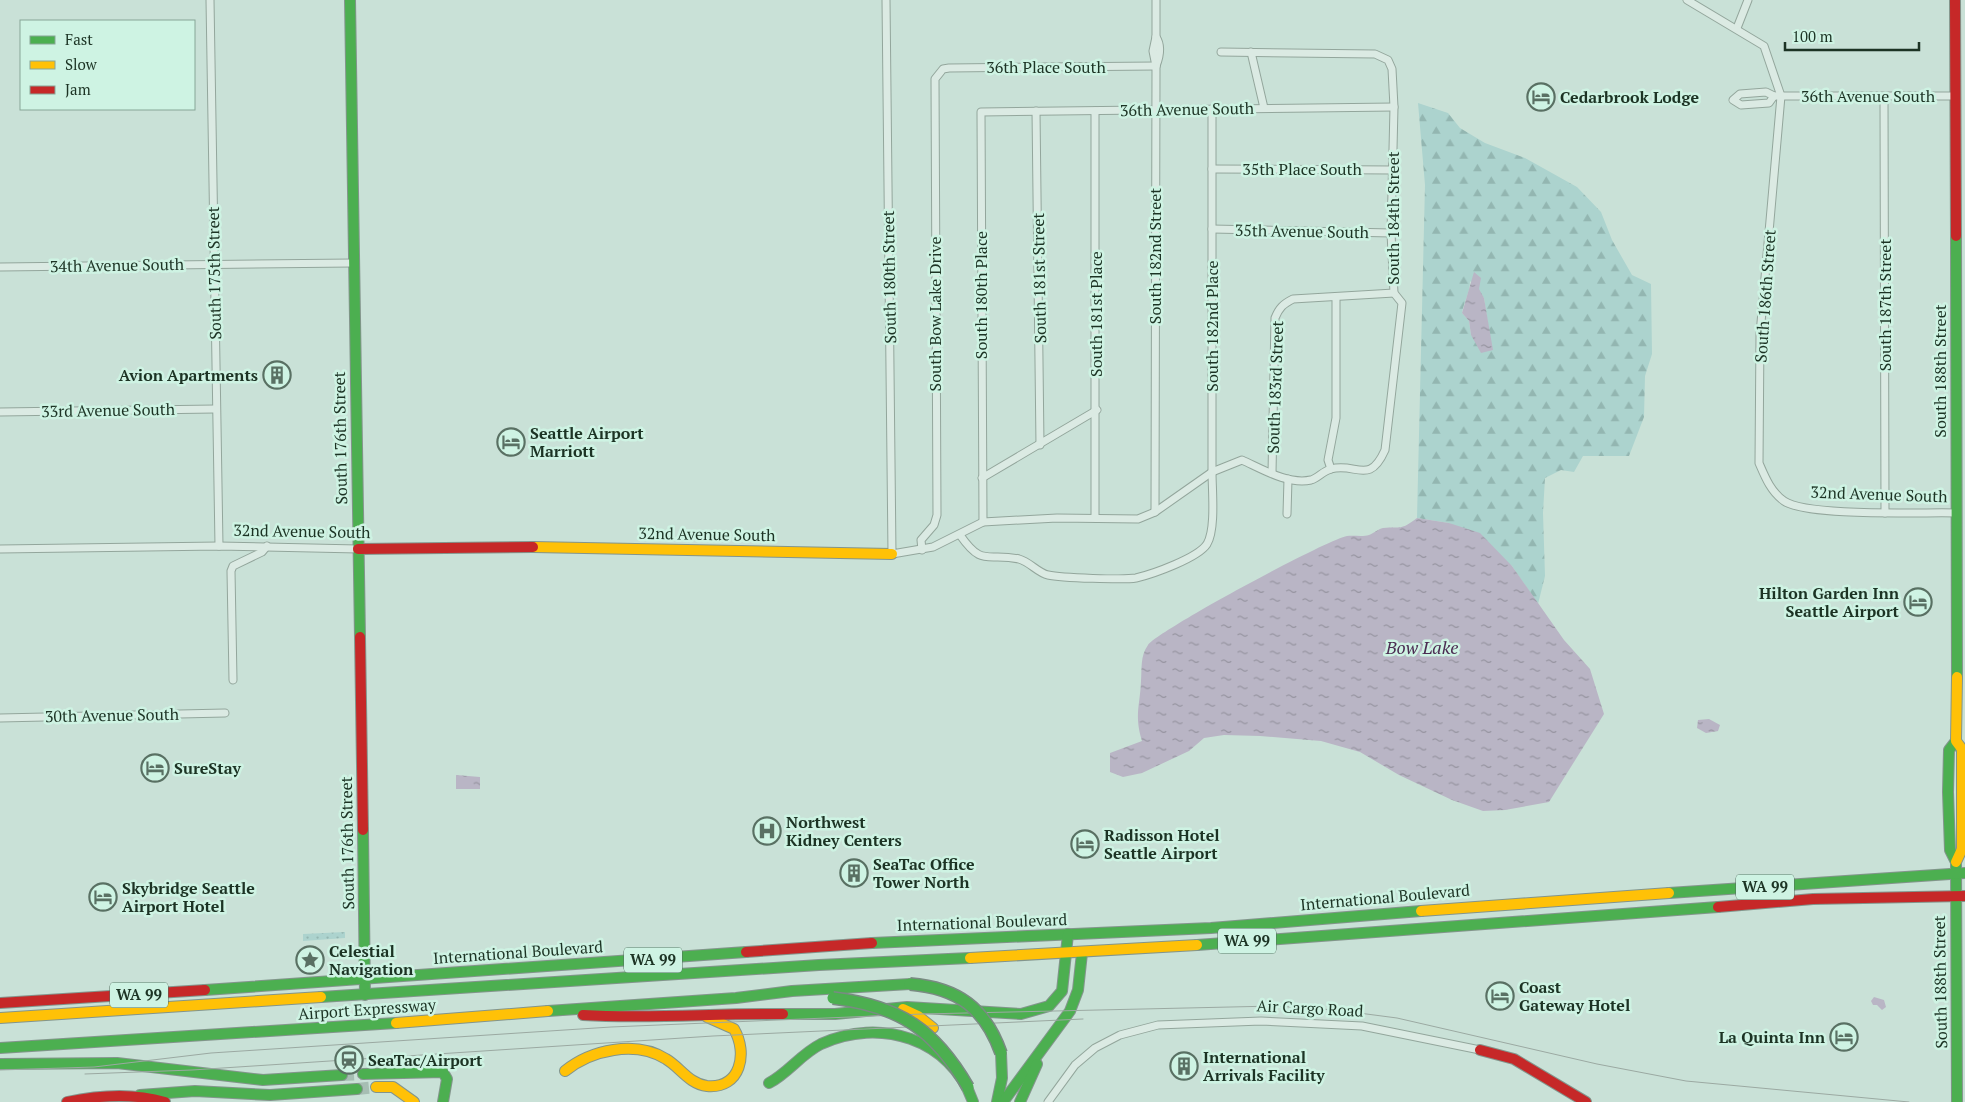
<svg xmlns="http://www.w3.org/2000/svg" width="1965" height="1102" viewBox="0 0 1965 1102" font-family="'PT Serif',serif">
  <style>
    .grass { fill: url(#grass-dots) }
    .forest { fill: url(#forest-firs); fill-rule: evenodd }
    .water { fill: url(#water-ripples) }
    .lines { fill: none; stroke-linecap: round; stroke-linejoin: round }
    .highway-tunnel { stroke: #a6beb3; stroke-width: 12; stroke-dasharray: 12 6; stroke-linecap: butt }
    .street-casing { stroke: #93a69c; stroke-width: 9 }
    .fast-casing { stroke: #83958c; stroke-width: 12 }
    .slow-casing { stroke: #83958c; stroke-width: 12 }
    .jam-casing { stroke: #83958c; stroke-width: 12 }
    .street { stroke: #dbeae3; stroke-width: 7 }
    .fast { stroke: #4caf50; stroke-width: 10 }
    .slow { stroke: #ffc107; stroke-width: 10 }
    .jam { stroke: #c62828; stroke-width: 10 }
    .tram { stroke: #9ba9a2; stroke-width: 1 }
    .fast-bridge-casing { stroke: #798b82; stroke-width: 14; stroke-linecap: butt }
    .fast-bridge { stroke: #4caf50; stroke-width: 11 }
    .labels { text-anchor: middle; stroke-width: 5; stroke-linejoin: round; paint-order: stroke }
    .shield { fill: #cef3e3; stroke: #516d5d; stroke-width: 1 }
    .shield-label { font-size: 15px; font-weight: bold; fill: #1c3324 }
    .street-label { font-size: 16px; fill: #1c3324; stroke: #cef3e3 }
    .poi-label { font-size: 16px; font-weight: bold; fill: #1c3324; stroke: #cef3e3; text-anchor: start }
    .water-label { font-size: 18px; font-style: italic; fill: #4b2c52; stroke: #cef3e3 }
  </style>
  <defs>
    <pattern id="grass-dots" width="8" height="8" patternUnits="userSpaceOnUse" patternTransform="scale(1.25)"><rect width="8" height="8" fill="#acd3ce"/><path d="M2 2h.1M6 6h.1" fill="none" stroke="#93b6b1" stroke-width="1.8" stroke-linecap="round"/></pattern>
    <pattern id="forest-firs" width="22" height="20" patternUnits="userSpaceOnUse" patternTransform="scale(1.25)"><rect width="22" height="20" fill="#acd3ce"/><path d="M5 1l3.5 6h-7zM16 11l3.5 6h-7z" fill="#93b6b1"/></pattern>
    <pattern id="water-ripples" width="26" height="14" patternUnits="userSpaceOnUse" patternTransform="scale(1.25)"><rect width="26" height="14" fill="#b9b5c5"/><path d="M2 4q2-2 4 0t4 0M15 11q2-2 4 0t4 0" fill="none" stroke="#9694a0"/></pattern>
  </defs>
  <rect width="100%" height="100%" fill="#c9e1d7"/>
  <polygon class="grass" points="345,932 345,938 303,941 303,934"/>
  <path class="forest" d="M 1418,103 L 1448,113 L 1460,128 L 1485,143 L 1525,158 L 1577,187 L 1601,212 L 1612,240 L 1632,275 L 1651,284 L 1652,354 L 1645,376 L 1644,417 L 1629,456 L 1583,456 L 1574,472 L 1561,470 L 1545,478 L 1543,513 L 1545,576 L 1538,604 L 1512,566 L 1449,523 L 1417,518 L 1425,185 ZM 1470,281 L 1484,298 L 1492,350 L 1471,335 L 1469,321 L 1462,313 C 1464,301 1470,293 1470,281 Z"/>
  <g class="water">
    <polygon points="1474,272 1481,278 1479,289 1484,298 1493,350 1481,353 1471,335 1469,321 1462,313"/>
    <path d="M 1417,518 L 1449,523 L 1480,533 L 1512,566 L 1564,640 L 1590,669 L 1604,714 L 1549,802 L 1505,810 L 1483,811 L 1452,800 L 1399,775 L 1360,752 L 1321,741 L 1260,736 L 1224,735 L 1204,738 L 1189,751 L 1142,773 L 1123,777 L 1110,772 L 1110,753 L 1142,741 C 1134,715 1140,706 1141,681 C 1142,669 1140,656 1148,645 C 1159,630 1326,540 1347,536 C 1354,535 1362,537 1369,535 C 1374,533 1378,529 1383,528 C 1402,526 1400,531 1417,518 Z"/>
    <polygon points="1709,719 1720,725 1718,731 1706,733 1697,728 1698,720"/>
    <polygon points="456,775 480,777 480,789 456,789"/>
    <polygon points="1874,997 1884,1000 1886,1007 1882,1010 1877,1005 1873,1005 1871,1001"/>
  </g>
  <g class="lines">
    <g class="highway-tunnel">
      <polyline points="342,1075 363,1074"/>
      <polyline points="357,1089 376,1087"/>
    </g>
    <g class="street-casing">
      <g id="street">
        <polyline points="210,0 219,546"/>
        <path d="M 886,0 L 892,554 L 933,547 L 983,522 L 1057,518 L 1138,519 L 1155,512 L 1212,472 L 1242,460 C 1262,469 1288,485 1311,480 C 1318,478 1323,471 1331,469 C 1356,462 1369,486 1385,450 L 1402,303 L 1394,293 L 1391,233 L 1394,107 L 1392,69 L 1388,60 L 1375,54 L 1221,52"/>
        <path d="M 1687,0 L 1764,46 L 1781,96 L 1760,334 L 1759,463 C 1765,477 1771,492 1784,501 C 1807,517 1924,512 1957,513"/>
        <polyline points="1737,28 1748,0"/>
        <path d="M 1156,37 C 1162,46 1160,56 1156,66"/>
        <polyline points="1251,52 1264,108"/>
        <polygon points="1766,92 1774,96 1769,103 1741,105 1733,100 1740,94"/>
        <polyline points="1774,96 1955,96"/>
        <polyline points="1884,98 1885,513"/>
        <polyline points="1036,111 1040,445"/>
        <polyline points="1095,111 1095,518"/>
        <polyline points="1212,169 1392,170"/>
        <polyline points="1212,229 1391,233"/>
        <polyline points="0,267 353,263"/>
        <polyline points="0,412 215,409"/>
        <polyline points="1331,469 1328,460 1336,418 1336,297"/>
        <path d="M 1272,473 L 1275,318 C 1279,308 1283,304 1293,299 L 1394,293"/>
        <polyline points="982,478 1097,410"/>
        <polyline points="1155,512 1156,66 1153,51 1156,37 1156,0"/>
        <polyline points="1287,514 1288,479"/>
        <polyline points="983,522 981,112 1394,107"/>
        <path d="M 960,535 C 983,568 987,552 1019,559 C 1030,562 1038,573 1048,575 C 1061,578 1125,580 1136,578 C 1153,574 1198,558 1207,544 C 1216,529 1212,490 1212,472 L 1212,109"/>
        <polyline points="0,549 219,546 358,549"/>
        <polyline points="922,550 921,540 934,525 937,515 935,79 943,69 949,68 1156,66"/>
        <polyline points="233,680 231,571 233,566 262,552 267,546"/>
        <polyline points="0,718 225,713"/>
        <polyline points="1048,1102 1075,1065 1095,1048 1120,1035 1158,1025 1261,1021 1362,1026 1480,1050"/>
      </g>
    </g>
    <g class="fast-casing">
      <g id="fast">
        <polyline points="350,0 360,637"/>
        <polyline points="1956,236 1957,677"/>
        <polyline points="1956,741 1949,750 1948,792 1950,850 1956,862 1957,1102"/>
        <polyline points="363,830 365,995"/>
        <polyline points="1669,893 1965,873"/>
        <polyline points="872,943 1211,928 1421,911"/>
        <polyline points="1197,945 1718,907"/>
        <polyline points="205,990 746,952"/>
        <polyline points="321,997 819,965 970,958"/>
        <polyline points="548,1011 736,998 792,991 910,984"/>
        <polyline points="783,1014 835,1014 907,1007 1021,1014 1049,1006 1062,991 1068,934"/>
        <polyline points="0,1048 396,1023"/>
        <polyline points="0,1064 117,1063 263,1080 342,1075"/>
        <polyline points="363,1074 443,1072 447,1079 443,1102"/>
        <path d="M 769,1083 C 788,1073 801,1054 821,1044 C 879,1017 951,1038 973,1102"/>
        <polyline points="140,1095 195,1091 270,1095 357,1089"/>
        <polyline points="997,1102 1002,1078 1001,1053"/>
        <polyline points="1003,1102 1070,1011 1078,990 1082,953"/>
        <polyline points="1020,1102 1037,1064"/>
      </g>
    </g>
    <g class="slow-casing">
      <g id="slow">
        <polyline points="533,547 892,554"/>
        <polyline points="1956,862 1962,849 1962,749 1956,741 1957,677"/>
        <polyline points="1421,911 1669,893"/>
        <polyline points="970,958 1197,945"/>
        <polyline points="903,1009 918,1016 933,1028"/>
        <polyline points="0,1018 321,997"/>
        <polyline points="396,1023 548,1011"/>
        <path d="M 565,1071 C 591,1050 635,1040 666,1059 C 680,1067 689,1084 707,1086 C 741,1089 748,1053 734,1029 L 707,1017"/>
        <polyline points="376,1087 393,1087 414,1102"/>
      </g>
    </g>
    <g class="jam-casing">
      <g id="jam">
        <polyline points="1955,0 1956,236"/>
        <polyline points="358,549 533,547"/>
        <polyline points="360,637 363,830"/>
        <polyline points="1718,907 1813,899 1965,896"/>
        <polyline points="746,952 872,943"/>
        <polyline points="0,1003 205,990"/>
        <path d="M 583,1015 C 650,1019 716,1013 783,1014"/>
        <polyline points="1480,1050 1514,1059 1586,1102"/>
        <path d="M 67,1102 C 100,1095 133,1093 165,1102"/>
      </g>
    </g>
    <use href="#street" class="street"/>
    <use href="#fast" class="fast"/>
    <use href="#slow" class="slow"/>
    <use href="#jam" class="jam"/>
    <g class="tram">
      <polyline points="0,1070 94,1067 211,1053 611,1027 922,1014 1275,1006 1336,1010 1397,1018 1597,1064 1686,1081 1909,1102"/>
      <polyline points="85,1074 192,1070 713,1036 1083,1019"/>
    </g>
    <g class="fast-bridge-casing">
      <g id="fast-bridge">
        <path d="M 910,984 C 958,988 985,1008 1001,1053"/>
        <path d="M 833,998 C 900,1006 935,1030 968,1087"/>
      </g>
    </g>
    <use href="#fast-bridge" class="fast-bridge"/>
  </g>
  <defs>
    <g id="hotel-ring" transform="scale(1.4375)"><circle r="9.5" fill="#cef3e3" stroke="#597063" stroke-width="1.5"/><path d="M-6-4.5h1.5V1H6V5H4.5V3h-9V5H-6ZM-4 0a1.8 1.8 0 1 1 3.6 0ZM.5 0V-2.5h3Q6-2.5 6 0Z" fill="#597063"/></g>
    <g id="building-ring" transform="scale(1.4375)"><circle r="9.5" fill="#cef3e3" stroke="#597063" stroke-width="1.5"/><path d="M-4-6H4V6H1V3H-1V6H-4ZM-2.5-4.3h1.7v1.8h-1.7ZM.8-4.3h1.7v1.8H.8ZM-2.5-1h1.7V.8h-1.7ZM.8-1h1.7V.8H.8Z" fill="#597063"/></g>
    <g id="hospital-ring" transform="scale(1.4375)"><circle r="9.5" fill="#cef3e3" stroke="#597063" stroke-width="1.5"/><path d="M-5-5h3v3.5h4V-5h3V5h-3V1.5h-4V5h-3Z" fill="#597063"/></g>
    <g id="sight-ring" transform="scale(1.4375)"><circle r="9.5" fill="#cef3e3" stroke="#597063" stroke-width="1.5"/><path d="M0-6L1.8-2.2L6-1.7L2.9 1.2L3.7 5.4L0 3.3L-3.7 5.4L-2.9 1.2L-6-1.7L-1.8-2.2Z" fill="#597063"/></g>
    <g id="station-ring" transform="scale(1.4375)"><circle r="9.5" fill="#cef3e3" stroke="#597063" stroke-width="1.5"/><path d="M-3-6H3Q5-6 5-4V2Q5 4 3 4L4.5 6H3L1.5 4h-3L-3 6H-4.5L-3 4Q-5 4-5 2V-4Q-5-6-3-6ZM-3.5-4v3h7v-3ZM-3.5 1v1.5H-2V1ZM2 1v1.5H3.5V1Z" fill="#597063"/></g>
  </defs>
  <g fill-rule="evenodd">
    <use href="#hotel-ring" x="1541" y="97"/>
    <use href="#building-ring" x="277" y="375"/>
    <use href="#hotel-ring" x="511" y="442"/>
    <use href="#hotel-ring" x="1918" y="602"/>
    <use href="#hotel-ring" x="155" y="768"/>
    <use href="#hospital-ring" x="767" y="831"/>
    <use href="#hotel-ring" x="1085" y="844"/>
    <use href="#building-ring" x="854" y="873"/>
    <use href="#hotel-ring" x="103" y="897"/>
    <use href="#sight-ring" x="310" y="960"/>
    <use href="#hotel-ring" x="1500" y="996"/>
    <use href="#hotel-ring" x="1844" y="1037"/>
    <use href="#station-ring" x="349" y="1060"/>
    <use href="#building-ring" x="1184" y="1066"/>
  </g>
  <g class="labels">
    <g class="shield">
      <rect x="1736" y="874.5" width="58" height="25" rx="4"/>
      <rect x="1218" y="928.5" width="58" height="25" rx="4"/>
      <rect x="624" y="947.5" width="58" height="25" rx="4"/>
      <rect x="110" y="982.5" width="58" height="25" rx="4"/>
    </g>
    <g class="shield-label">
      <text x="1765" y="892">WA 99</text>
      <text x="1247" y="946">WA 99</text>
      <text x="653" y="965">WA 99</text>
      <text x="139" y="1000">WA 99</text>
    </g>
    <g class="street-label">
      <text x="1046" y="73">36th Place South</text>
      <text x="1868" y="102">36th Avenue South</text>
      <text transform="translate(1187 109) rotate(-1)" y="6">36th Avenue South</text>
      <text x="1302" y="175">35th Place South</text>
      <text transform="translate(1393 218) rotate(-90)" y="6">South 184th Street</text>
      <text transform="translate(1302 231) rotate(1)" y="6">35th Avenue South</text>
      <text transform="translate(1155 256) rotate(-90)" y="6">South 182nd Street</text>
      <text transform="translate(117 265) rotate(-1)" y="6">34th Avenue South</text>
      <text transform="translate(214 273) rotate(-91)" y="6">South 175th Street</text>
      <text transform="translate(889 277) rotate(-91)" y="6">South 180th Street</text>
      <text transform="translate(1039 278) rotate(-91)" y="6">South 181st Street</text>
      <text transform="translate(981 295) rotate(-90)" y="6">South 180th Place</text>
      <text transform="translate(1765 296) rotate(-86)" y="6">South 186th Street</text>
      <text transform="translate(1885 305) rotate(-90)" y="6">South 187th Street</text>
      <text transform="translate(935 314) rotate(-90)" y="6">South Bow Lake Drive</text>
      <text transform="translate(1096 314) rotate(-90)" y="6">South 181st Place</text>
      <text transform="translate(1212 326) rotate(-90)" y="6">South 182nd Place</text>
      <text transform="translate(1940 371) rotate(-90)" y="6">South 188th Street</text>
      <text transform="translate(1275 387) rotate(-88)" y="6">South 183rd Street</text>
      <text transform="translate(108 410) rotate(-1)" y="6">33rd Avenue South</text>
      <text transform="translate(340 438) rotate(-91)" y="6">South 176th Street</text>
      <text transform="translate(1879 494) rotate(2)" y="6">32nd Avenue South</text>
      <text transform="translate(302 531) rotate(1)" y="6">32nd Avenue South</text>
      <text transform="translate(707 534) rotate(1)" y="6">32nd Avenue South</text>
      <text transform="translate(112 715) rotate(-1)" y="6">30th Avenue South</text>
      <text transform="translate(347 843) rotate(-91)" y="6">South 176th Street</text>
      <text transform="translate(1385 897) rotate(-5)" y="6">International Boulevard</text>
      <text transform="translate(982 922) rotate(-2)" y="6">International Boulevard</text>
      <text transform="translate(518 952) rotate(-4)" y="6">International Boulevard</text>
      <text transform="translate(1940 982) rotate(-91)" y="6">South 188th Street</text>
      <text transform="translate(1310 1008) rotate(3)" y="6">Air Cargo Road</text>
      <text transform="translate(367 1009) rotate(-4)" y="6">Airport Expressway</text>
    </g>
    <g class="poi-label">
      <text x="1560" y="103">Cedarbrook Lodge</text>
      <text x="258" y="381" text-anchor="end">Avion Apartments</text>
      <text x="530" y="439">Seattle Airport<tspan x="530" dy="18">Marriott</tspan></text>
      <text x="1899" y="599" text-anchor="end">Hilton Garden Inn<tspan x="1899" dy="18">Seattle Airport</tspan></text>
      <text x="174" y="774">SureStay</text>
      <text x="786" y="828">Northwest<tspan x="786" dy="18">Kidney Centers</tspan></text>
      <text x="1104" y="841">Radisson Hotel<tspan x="1104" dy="18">Seattle Airport</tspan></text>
      <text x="873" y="870">SeaTac Office<tspan x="873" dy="18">Tower North</tspan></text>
      <text x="122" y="894">Skybridge Seattle<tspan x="122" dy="18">Airport Hotel</tspan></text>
      <text x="329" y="957">Celestial<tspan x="329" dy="18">Navigation</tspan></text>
      <text x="1519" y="993">Coast<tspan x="1519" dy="18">Gateway Hotel</tspan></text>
      <text x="1825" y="1043" text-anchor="end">La Quinta Inn</text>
      <text x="1203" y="1063">International<tspan x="1203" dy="18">Arrivals Facility</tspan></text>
      <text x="368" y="1066">SeaTac/Airport</text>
    </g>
    <g class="water-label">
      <text x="1422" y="654">Bow Lake</text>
    </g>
  </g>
  <rect x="20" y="20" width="175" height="90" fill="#cef3e3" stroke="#87a697"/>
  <rect x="30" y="36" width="25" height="8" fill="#4caf50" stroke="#87a697"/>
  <text x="65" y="45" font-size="15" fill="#1c3324">Fast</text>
  <rect x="30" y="61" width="25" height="8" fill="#ffc107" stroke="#87a697"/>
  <text x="65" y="70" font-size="15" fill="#1c3324">Slow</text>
  <rect x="30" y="86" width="25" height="8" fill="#c62828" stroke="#87a697"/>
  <text x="65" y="95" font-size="15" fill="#1c3324">Jam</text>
  <path d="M1785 42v8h134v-8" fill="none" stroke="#1c3324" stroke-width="2.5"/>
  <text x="1792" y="42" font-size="15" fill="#1c3324" stroke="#cef3e3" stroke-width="4" paint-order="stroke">100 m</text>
</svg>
